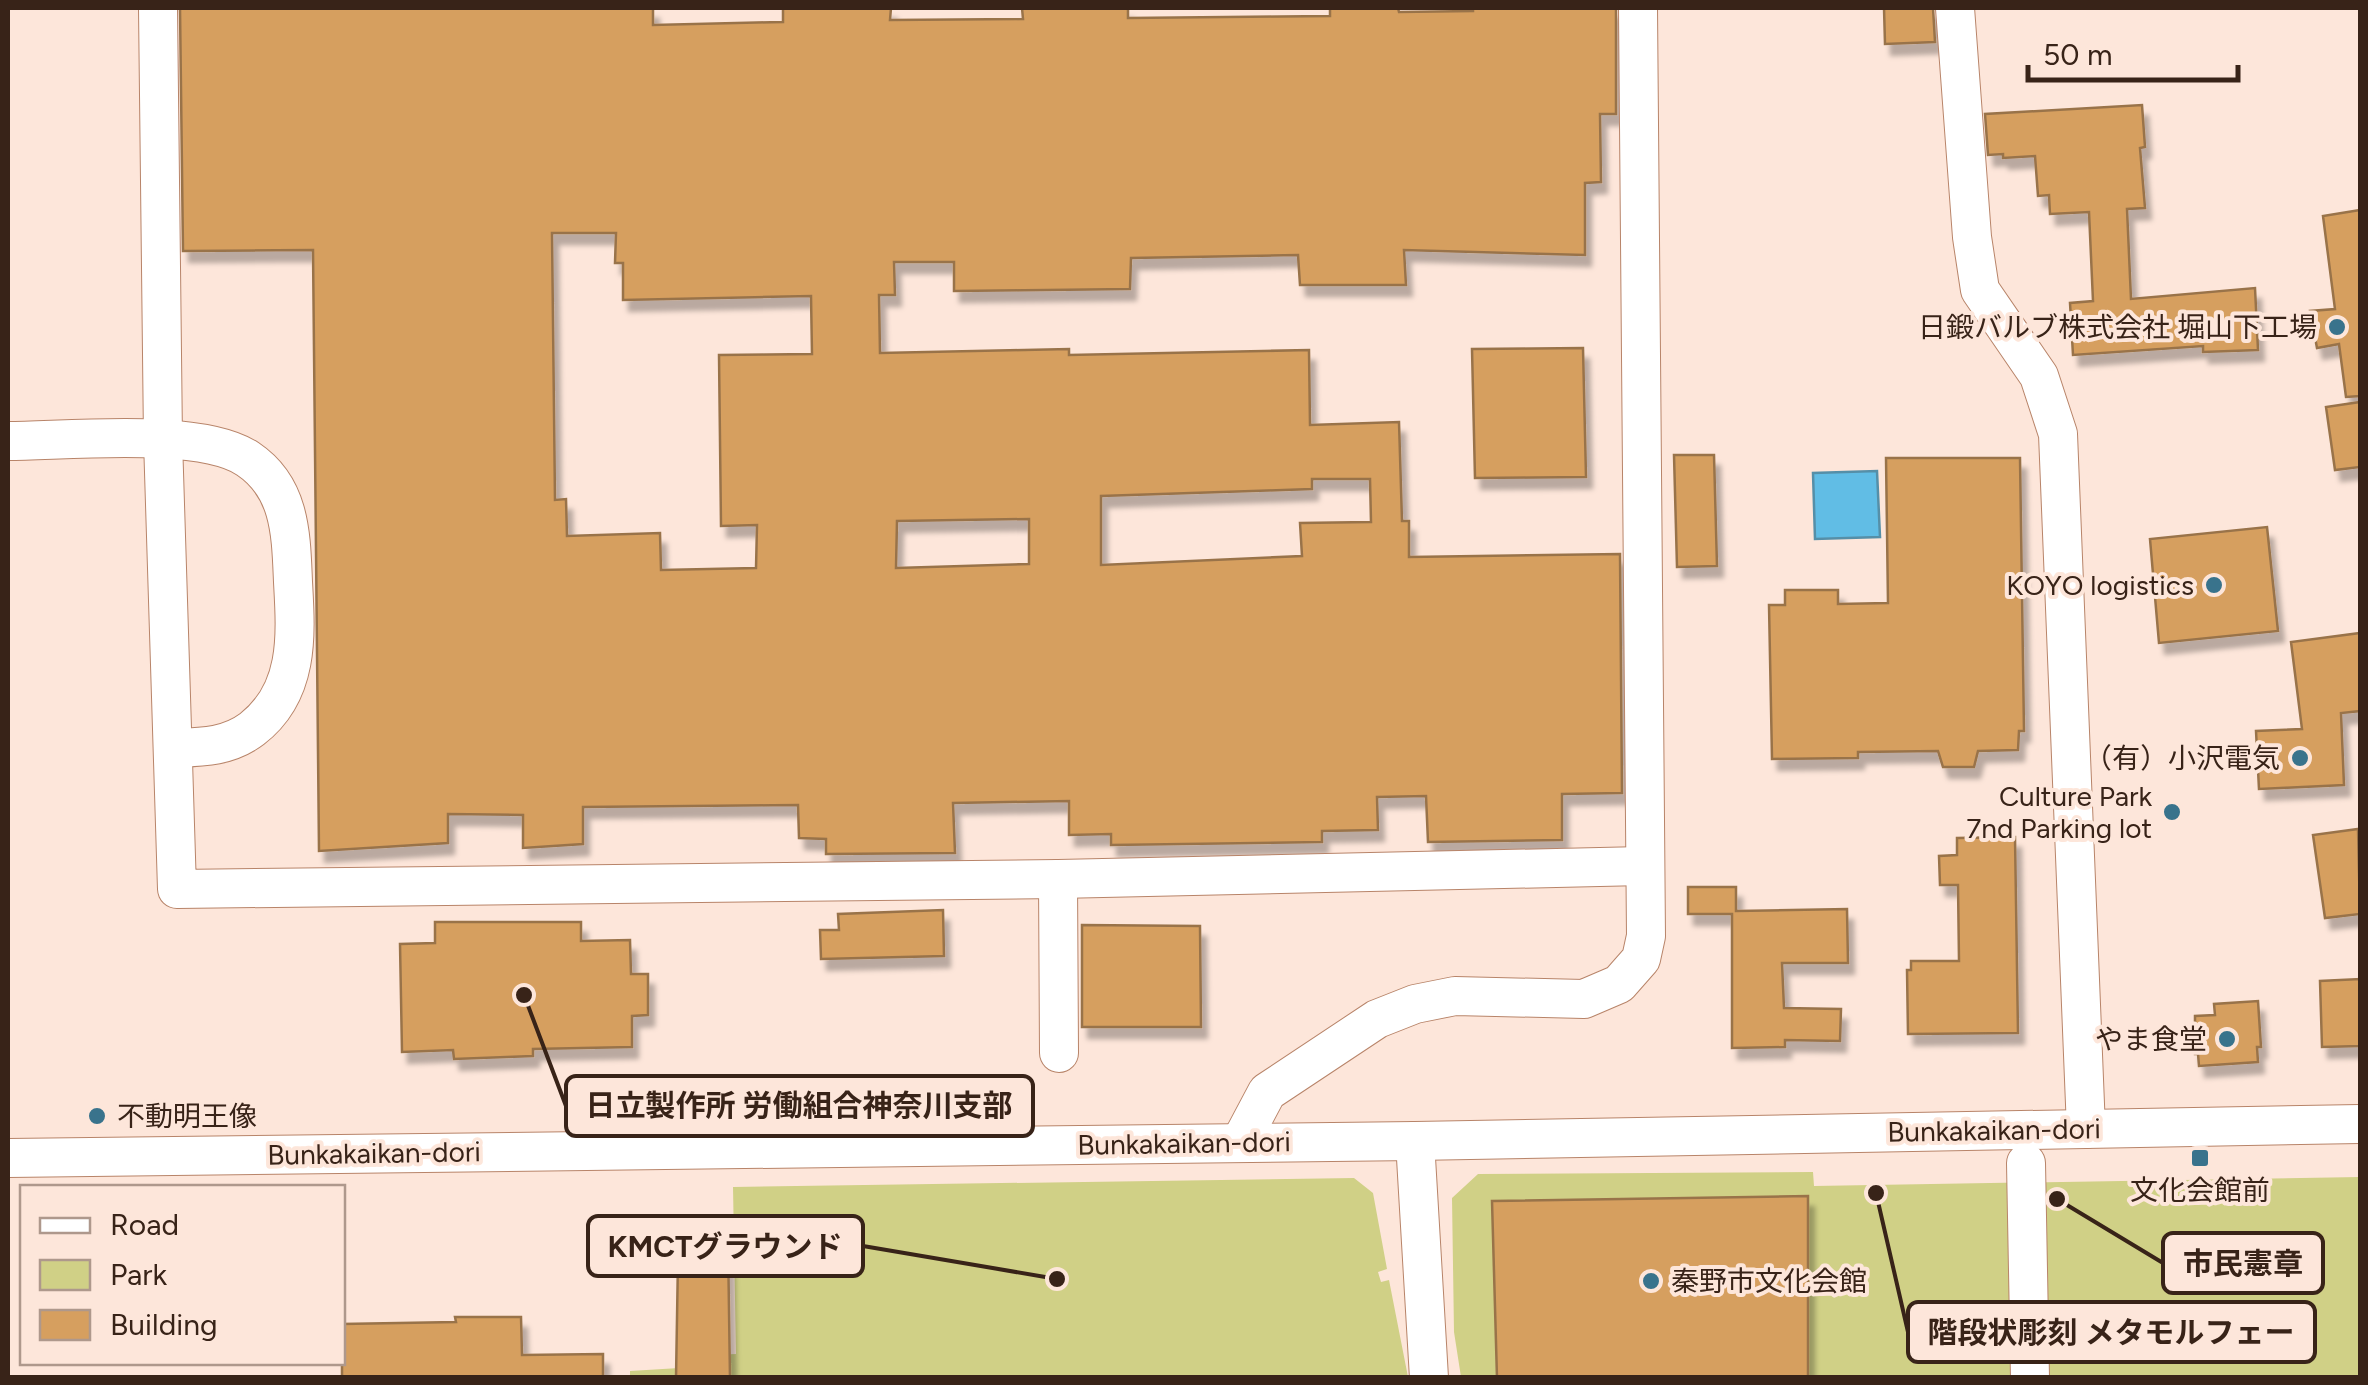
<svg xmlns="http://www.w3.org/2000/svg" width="2368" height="1385" viewBox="0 0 2368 1385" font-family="Figtree,'Noto Sans JP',sans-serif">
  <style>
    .green { fill: #d0d086 }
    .water { fill: #61bde5; stroke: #558fa8; stroke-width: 2.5 }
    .building { fill: #d69f5f; stroke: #99734a; stroke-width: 2.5; fill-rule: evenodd; filter: url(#shadow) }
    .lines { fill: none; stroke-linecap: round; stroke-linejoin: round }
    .minor-casing { stroke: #b88469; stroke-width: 40 }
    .minor { stroke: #fff; stroke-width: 38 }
    .poi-dot { fill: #39738c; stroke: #fde6da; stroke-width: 4 }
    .labels { text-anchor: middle; stroke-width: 8; stroke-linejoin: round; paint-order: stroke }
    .poi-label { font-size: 28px; fill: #382318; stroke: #fde6da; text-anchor: end }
    .street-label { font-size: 28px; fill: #382318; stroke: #fde6da }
    .leader { fill: none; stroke: #382318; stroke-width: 4 }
    .callout-dot { fill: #382318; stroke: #fde6da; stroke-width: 4 }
    .callout { fill: #fde6da; stroke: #382318; stroke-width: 4 }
    .callout-label { font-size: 30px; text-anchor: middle; font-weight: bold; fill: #382318 }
  </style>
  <defs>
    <filter id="shadow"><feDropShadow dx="6" dy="11" stdDeviation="2.5" flood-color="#0004"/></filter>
  </defs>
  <rect width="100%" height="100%" fill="#fde6da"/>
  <g class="green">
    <polygon points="1813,1172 1814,1186 2360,1177 2360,1377 1461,1377 1454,1332 1452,1198 1478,1174"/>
    <polygon points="1354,1178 1373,1193 1387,1269 1378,1272 1381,1282 1389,1280 1408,1377 630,1378 630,1371 712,1366 712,1355 736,1354 733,1187"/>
  </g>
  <polygon class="water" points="1877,471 1880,537 1815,539 1813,473"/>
  <g class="building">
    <path d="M 180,8 L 653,8 L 653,25 L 783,22 L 783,8 L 891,8 L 890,20 L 1023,19 L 1022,8 L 1128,8 L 1128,18 L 1330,16 L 1330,8 L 1398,8 L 1399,12 L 1473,11 L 1473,8 L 1616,8 L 1616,114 L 1600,114 L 1601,182 L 1585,183 L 1585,255 L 1404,250 L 1406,285 L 1300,285 L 1298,255 L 1131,258 L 1130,289 L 1047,290 L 954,291 L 954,262 L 894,262 L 895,295 L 879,295 L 880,353 L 1069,349 L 1069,355 L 1309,350 L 1310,425 L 1399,422 L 1402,521 L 1409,521 L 1409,557 L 1620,554 L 1622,793 L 1562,794 L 1562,840 L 1428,842 L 1426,796 L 1377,797 L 1378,830 L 1322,831 L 1322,842 L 1111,845 L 1111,834 L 1069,835 L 1069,801 L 953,803 L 955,853 L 826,854 L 826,839 L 799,838 L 798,805 L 583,807 L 583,844 L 523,848 L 523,815 L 448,814 L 448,843 L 319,851 L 313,250 L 183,251 ZM 552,233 L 616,233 L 615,263 L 623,263 L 623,300 L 811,296 L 812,354 L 719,355 L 721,526 L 757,525 L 756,568 L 661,570 L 660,533 L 567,536 L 566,499 L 555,500 ZM 1312,479 L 1370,479 L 1371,522 L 1300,523 L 1302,556 L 1101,565 L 1101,496 L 1312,489 ZM 1029,519 L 1029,564 L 896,568 L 897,521 Z"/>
    <polygon points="1884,8 1933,8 1935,42 1885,44"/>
    <polygon points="2142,105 2145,147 2140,148 2145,208 2127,209 2131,299 2255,288 2258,350 2203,352 2203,346 2073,355 2070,303 2093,301 2089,212 2050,214 2049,195 2038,196 2035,156 2003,158 2003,154 1988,155 1985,114"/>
    <polygon points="2360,210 2360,396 2346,397 2339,344 2317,348 2310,311 2335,309 2323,216"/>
    <polygon points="1583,348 1586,477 1475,478 1472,349"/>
    <polygon points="2360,402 2360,467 2335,470 2326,407"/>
    <polygon points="1674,455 1714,455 1717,566 1677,567"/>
    <polygon points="1886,458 2020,458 2024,731 2019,731 2018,750 1978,751 1974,767 1943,767 1938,751 1858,752 1858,758 1772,759 1769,605 1785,605 1785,590 1838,590 1838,604 1888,603"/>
    <polygon points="2267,527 2278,631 2159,643 2150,539"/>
    <polygon points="2360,633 2360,711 2341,713 2344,785 2259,789 2256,731 2302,729 2291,642"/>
    <polygon points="2358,829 2360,914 2325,918 2313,835"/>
    <polygon points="2015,837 2018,1033 1908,1034 1907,970 1911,970 1911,961 1959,961 1958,885 1940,885 1939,856 1957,855 1957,838"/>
    <polygon points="1688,887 1736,887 1736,911 1847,909 1848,963 1782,963 1784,1008 1841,1009 1840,1041 1785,1040 1785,1047 1732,1048 1732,914 1688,914"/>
    <polygon points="943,910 944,956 821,959 820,930 839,930 838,914"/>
    <polygon points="435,922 581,922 581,941 630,940 631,974 648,974 648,1015 632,1016 632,1047 533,1049 533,1056 454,1059 453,1050 402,1052 400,944 435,943"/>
    <polygon points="1082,925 1200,926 1201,1027 1082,1027"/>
    <polygon points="2360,979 2360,1046 2322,1047 2320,981"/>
    <polygon points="2258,1001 2261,1047 2257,1047 2258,1062 2199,1066 2198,1054 2195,1054 2195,1016 2215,1015 2214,1004"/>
    <polygon points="1808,1196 1808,1378 1497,1378 1492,1201"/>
    <polygon points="728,1241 730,1378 676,1378 678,1259 685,1259 686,1243"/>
    <polygon points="455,1317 521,1317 522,1355 603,1354 603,1378 342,1378 342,1324 456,1322"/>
  </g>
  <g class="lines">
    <g class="minor-casing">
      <g id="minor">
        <polyline points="158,8 163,440 177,889 1058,879 1643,866"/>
        <polyline points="1955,8 1972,237 1980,290 2039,376 2058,434 2086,1129"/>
        <path d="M 8,441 C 66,441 201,427 248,459 C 291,488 291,535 293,582 C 296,635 300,692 252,729 C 228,747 202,747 173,748"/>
        <polyline points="1058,879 1059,1053"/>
        <polyline points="1241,1141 1267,1092 1377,1019 1415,1004 1455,996 1584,999 1619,984 1641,959 1646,936 1638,8"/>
        <polyline points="1415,1141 1429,1378"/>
        <polyline points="8,1158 1415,1141 2360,1124"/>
        <polyline points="2026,1163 2030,1378"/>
      </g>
    </g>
    <use href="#minor" class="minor"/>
  </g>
  <g class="poi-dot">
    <circle cx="2337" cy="327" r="10"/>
    <circle cx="2214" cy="585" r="10"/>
    <circle cx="2300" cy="758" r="10"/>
    <circle cx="2172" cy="812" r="10"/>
    <circle cx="2227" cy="1039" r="10"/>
    <circle cx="97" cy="1116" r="10"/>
    <rect x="2190" y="1148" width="20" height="20" rx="5"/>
    <circle cx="1651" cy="1281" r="10"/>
  </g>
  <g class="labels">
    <g class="poi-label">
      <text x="2317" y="337">日鍛バルブ株式会社 堀山下工場</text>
      <text x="2194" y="595">KOYO logistics</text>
      <text x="2280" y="768">（有）小沢電気</text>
      <text x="2152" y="806">Culture Park<tspan x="2152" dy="32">7nd Parking lot</tspan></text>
      <text x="2207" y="1049">やま食堂</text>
      <text x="117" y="1126" text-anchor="start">不動明王像</text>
      <text x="2200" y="1200" text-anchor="middle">文化会館前</text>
      <text x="1671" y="1291" text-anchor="start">秦野市文化会館</text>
    </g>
    <g class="street-label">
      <text transform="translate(1994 1130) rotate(-1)" y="10">Bunkakaikan-dori</text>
      <text transform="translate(1184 1143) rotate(-1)" y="10">Bunkakaikan-dori</text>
      <text transform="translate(374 1153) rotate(-1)" y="10">Bunkakaikan-dori</text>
    </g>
  </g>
  <path class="leader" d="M524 995L566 1106M1057 1279L863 1246M2057 1199L2163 1263M1876 1193L1908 1332"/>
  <g class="callout-dot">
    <circle cx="524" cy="995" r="10"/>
    <circle cx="1057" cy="1279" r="10"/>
    <circle cx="2057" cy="1199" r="10"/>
    <circle cx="1876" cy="1193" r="10"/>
  </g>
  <g class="callout">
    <rect x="566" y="1076" width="467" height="60" rx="10"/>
    <rect x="588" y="1216" width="275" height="60" rx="10"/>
    <rect x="2163" y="1233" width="160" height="60" rx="10"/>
    <rect x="1908" y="1302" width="407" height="60" rx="10"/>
  </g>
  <g class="callout-label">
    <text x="799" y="1116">日立製作所 労働組合神奈川支部</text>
    <text x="725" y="1257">KMCTグラウンド</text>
    <text x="2243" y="1274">市民憲章</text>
    <text x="2111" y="1343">階段状彫刻 メタモルフェー</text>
  </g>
  <rect width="2368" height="1385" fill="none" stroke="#382318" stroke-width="20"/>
  <rect x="20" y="1185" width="325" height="180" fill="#fde6da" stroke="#ae988c" stroke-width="2.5"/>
  <rect x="40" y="1218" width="50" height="15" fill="#ffffff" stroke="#ae988c" stroke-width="2.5"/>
  <text x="110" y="1235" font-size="30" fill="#382318">Road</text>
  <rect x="40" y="1260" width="50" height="30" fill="#d0d086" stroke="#ae988c" stroke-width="2.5"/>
  <text x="110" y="1285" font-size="30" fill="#382318">Park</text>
  <rect x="40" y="1310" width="50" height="30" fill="#d69f5f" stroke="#ae988c" stroke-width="2.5"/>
  <text x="110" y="1335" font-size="30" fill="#382318">Building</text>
  <path d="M2028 65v15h210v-15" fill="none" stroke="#382318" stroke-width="5"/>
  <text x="2043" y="65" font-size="30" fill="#382318" stroke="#fde6da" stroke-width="8" paint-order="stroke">50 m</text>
</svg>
